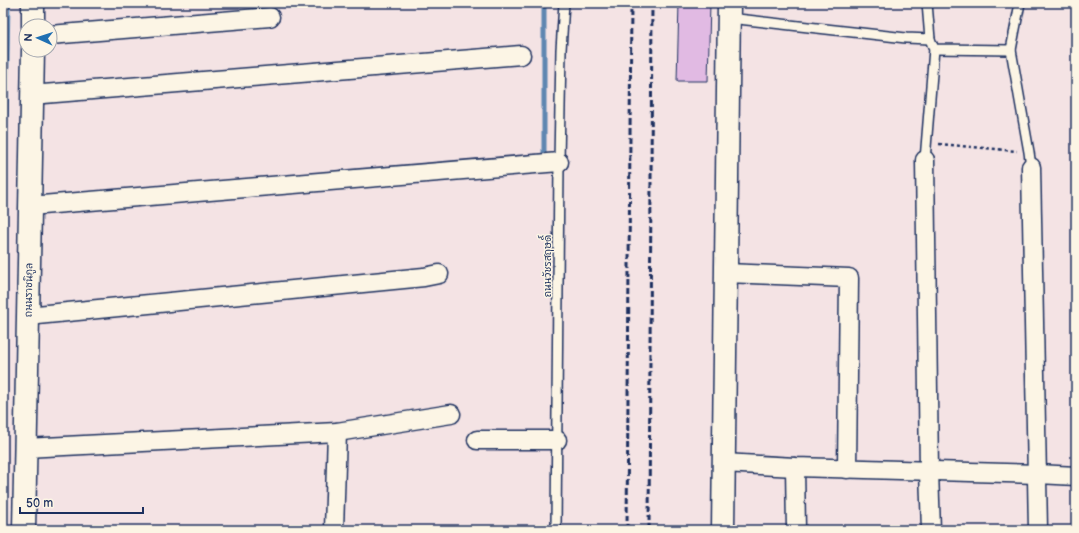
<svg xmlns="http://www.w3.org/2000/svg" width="1079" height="533" viewBox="0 0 1079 533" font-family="'Balsamiq Sans','Playpen Sans Thai',sans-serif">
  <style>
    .water { fill: #8bc0e8; stroke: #5e86b1 }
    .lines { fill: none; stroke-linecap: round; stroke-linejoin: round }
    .shore { stroke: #486995; stroke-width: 1 }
    .stream { stroke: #5e86b1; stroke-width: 5 }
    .building { fill: #e1bae3; stroke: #1b2f5e }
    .lane-casing { stroke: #1b2f5e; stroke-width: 12 }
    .street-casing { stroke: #1b2f5e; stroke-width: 21 }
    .secondary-casing { stroke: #1b2f5e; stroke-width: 25 }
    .path { stroke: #1b2f5e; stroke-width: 2.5; stroke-dasharray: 3 3; stroke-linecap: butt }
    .lane { stroke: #fcf5e5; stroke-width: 9 }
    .street { stroke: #fcf5e5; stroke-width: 18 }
    .secondary { stroke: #fcf5e5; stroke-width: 22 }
    .rail { stroke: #1b2f5e; stroke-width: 3; stroke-dasharray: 6 3; stroke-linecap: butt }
    .labels { text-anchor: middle; stroke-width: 3; stroke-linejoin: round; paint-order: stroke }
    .street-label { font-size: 10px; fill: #1b2f5e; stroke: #fcf5e5 }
  </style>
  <rect width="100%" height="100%" fill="#f4e3e4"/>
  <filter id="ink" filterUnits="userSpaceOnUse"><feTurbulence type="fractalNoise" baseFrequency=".025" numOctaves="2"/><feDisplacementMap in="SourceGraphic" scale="8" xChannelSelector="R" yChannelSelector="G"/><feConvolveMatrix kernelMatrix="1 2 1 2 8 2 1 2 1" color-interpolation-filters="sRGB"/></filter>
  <g filter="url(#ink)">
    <polygon class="water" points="3,3 10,3 3,363"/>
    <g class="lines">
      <polyline class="shore" points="3,152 6,3"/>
      <polyline class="stream" points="544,3 544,153"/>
    </g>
    <polygon class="building" points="679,3 710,3 708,81 677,81"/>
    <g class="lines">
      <g class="lane-casing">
        <g id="lane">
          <polyline points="927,3 930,39 934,49 1011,50 1020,3"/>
          <polyline points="729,18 906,38 930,39"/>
          <polyline points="1011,50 1029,152 1031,167"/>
          <polyline points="925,160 934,49"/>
          <polyline points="556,530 559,162 561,50 564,3"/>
        </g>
      </g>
      <g class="street-casing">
        <g id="street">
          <polyline points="50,35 270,17"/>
          <polyline points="31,95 521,55"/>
          <polyline points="925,160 929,471 931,530"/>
          <polyline points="1031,167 1038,530"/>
          <polyline points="30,206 559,162"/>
          <polyline points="726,273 849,278 847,469"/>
          <polyline points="27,316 424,277 439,274"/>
          <polyline points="477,440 557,440"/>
          <polyline points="25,448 337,432 451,414"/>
          <polyline points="723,463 795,467 1038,474 1076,476"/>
          <polyline points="795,467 796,530"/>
          <polyline points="334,530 337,432"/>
        </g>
      </g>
      <g class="secondary-casing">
        <g id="secondary">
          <polyline points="33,26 33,3"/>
          <polyline points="24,530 33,50"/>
          <polyline points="723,530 729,3"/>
        </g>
      </g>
      <polyline class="path" points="939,144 1017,151"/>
      <use href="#lane" class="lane"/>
      <use href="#street" class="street"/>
      <use href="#secondary" class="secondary"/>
      <g class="rail">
        <polyline points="627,530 631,3"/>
        <polyline points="649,530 652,3"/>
      </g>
    </g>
  </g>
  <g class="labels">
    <g class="street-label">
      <text transform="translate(547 266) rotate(-90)" y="4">ถนนวัชรสฤษดิ์</text>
      <text transform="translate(28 290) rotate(-89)" y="4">ถนนราชนิกูล</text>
    </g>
  </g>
  <rect width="1079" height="533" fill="none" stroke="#fcf5e5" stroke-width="16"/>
  <rect x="8" y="8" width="1063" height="517" fill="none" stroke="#1b2f5e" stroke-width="1.5" filter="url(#ink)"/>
  <g transform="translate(38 38) rotate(273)"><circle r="19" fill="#fcf5e5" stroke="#a2a6af"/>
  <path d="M0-3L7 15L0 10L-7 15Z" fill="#1f6fb2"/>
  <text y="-6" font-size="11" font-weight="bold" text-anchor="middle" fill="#1b2f5e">N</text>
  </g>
  <path d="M20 507v6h123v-6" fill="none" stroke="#1b2f5e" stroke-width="2"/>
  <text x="26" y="507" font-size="12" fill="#1b2f5e" stroke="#fcf5e5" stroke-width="3" paint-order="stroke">50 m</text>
</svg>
